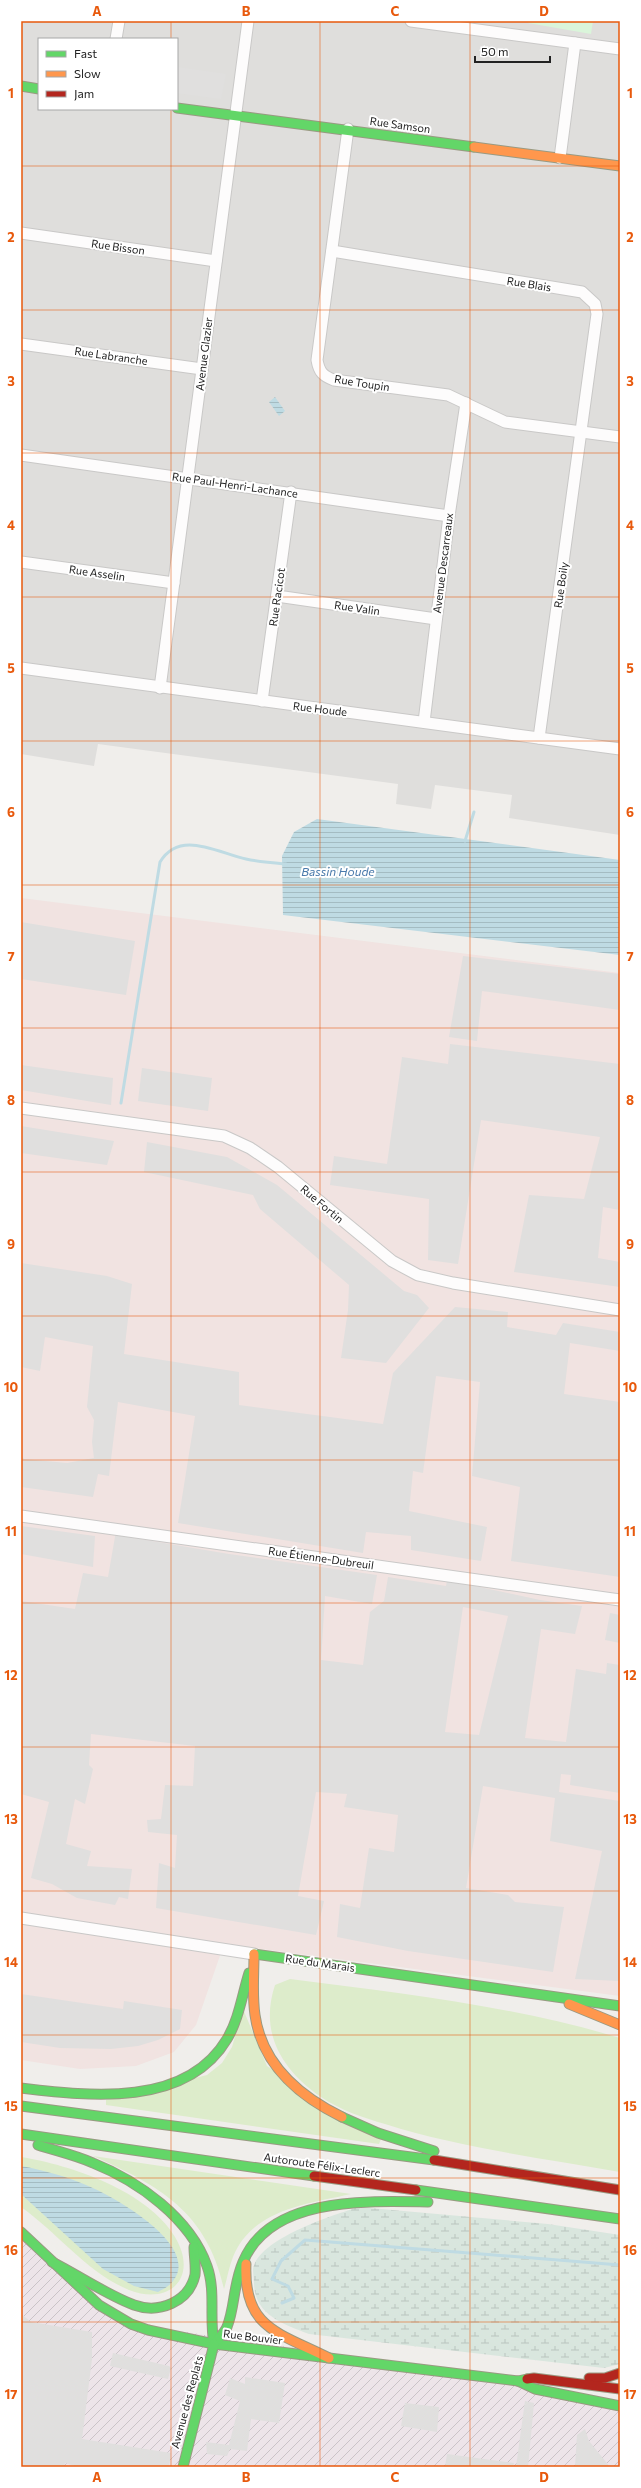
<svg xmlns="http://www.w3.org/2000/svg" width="641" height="2488" viewBox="0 0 641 2488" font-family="Commissioner,sans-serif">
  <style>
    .residential { fill: #dfdedc; fill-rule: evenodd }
    .commercial { fill: #f1e3e1 }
    .industrial { fill: url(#industrial-furrows) }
    .grass { fill: #ddeccb }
    .wetland { fill: url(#wetland-marsh) }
    .park { fill: #daf5da }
    .parking { fill: #e0dfde; fill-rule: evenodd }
    .water { fill: url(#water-rules) }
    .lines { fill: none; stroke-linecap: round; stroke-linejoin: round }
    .stream { stroke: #bfdbe3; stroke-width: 3 }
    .street-casing { stroke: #c9c8c7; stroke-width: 13 }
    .fast-casing { stroke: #999a82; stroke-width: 11 }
    .slow-casing { stroke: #999a82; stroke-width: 11 }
    .jam-casing { stroke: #999a82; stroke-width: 11 }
    .street { stroke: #fdfcfc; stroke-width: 11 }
    .fast { stroke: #63d668; stroke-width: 9 }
    .slow { stroke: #ff974d; stroke-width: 9 }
    .jam { stroke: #b3261e; stroke-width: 9 }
    .grid { fill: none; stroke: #e8590c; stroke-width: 1; stroke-opacity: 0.55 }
    .labels { text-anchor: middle; stroke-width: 4; stroke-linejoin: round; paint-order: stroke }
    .street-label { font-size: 11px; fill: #222; stroke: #fff }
    .water-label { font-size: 12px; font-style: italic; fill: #4a7aab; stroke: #fff }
    .neatline { fill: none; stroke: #e8590c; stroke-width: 1.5 }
    .grid-label { font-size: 13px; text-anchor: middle; font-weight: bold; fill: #e8590c }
  </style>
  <defs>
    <pattern id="industrial-furrows" width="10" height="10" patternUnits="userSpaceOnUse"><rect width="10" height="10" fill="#ede4e9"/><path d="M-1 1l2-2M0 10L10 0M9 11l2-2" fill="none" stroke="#cbc3c8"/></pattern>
    <pattern id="wetland-marsh" width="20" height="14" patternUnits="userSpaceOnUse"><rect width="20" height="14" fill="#d9e6de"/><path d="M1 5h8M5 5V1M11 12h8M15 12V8" fill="none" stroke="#bac5be"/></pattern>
    <pattern id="water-rules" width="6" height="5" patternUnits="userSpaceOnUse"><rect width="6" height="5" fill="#bfdbe3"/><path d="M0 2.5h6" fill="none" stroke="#a4bcc2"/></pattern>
  </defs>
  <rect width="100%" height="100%" fill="#f0eeeb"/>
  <path class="residential" d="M 21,21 L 620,21 L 620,835 L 509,818 L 512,795 L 435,785 L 431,809 L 396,804 L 398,784 L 98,744 L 94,766 L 21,754 ZM 39,39 L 177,39 L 177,109 L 39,109 Z"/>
  <polygon class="commercial" points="21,898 620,973 620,1996 224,1944 196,2025 174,2052 136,2066 80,2069 21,2060"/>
  <polygon class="industrial" points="21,2232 131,2324 518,2381 620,2404 620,2467 21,2467"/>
  <g class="grass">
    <path d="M 290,1979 C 400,1993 514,2006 620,2038 L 620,2172 C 542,2158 461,2148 385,2124 C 364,2118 340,2110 321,2097 C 282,2070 259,2033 275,1985 Z"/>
    <polygon points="243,2009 267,2066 381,2139 379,2144 106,2105 106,2100 207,2075 222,2063 232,2047"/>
    <path d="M 93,2156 L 351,2194 C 308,2204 252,2209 233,2257 C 229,2267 227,2279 224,2289 C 207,2212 160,2186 93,2156 Z"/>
    <path d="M 21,2157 C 71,2165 148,2191 175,2237 C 199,2277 170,2306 129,2290 C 86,2272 58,2233 21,2207 Z"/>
  </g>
  <path class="wetland" d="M 359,2207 L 548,2224 L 620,2235 L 620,2364 L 604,2368 L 309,2334 C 283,2324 255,2315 254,2284 C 254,2279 253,2274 253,2269 C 258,2239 333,2215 359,2207 Z"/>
  <polygon class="park" points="528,21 593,21 591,34 528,23"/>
  <g class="parking">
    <polygon points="177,67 226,74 221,99 177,93"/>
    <polygon points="21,922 135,941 126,995 21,979"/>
    <polygon points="463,956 620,974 620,1010 482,991 477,1041 449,1037"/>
    <polygon points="450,1044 620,1064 620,1210 603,1207 598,1258 620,1262 620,1287 514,1272 529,1195 584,1199 600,1137 481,1120 458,1264 428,1260 429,1199 330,1185 334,1156 387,1164 402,1057 448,1064"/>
    <polygon points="21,1065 113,1078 111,1105 21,1090"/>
    <polygon points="142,1068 212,1078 208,1111 138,1101"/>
    <polygon points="21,1126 114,1141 107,1165 21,1153"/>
    <polygon points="147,1142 227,1157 277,1185 404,1291 417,1295 429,1308 386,1363 341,1358 348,1310 349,1285 260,1209 253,1195 144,1172"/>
    <polygon points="21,1263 107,1276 132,1284 124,1354 239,1372 239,1405 383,1424 393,1373 455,1307 508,1312 507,1327 556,1335 563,1323 620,1332 620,1351 570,1343 564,1394 620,1402 620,1577 511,1561 520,1487 472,1476 480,1382 436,1376 423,1473 413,1471 409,1511 487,1527 481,1561 411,1550 411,1536 366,1532 363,1553 178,1523 195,1416 118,1402 109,1476 98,1474 93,1497 21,1487 21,1455 24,1459 67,1463 94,1458 92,1442 94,1420 87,1407 93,1346 45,1337 40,1371 21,1367"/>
    <polygon points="21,1526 95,1536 93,1567 21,1554"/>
    <path d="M 116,1531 L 128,1537 L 229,1554 L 377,1575 L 372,1604 L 325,1596 L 321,1660 L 363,1665 L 370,1612 L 384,1601 L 388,1577 L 446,1586 L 447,1580 L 540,1600 L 582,1606 L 575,1634 L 541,1629 L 525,1738 L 566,1742 L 576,1669 L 606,1674 L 607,1663 L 620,1665 L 620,1793 L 570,1785 L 571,1775 L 561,1774 L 559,1792 L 620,1801 L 620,1981 L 575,1979 L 602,1851 L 550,1841 L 555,1798 L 483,1786 L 466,1888 L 508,1895 L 515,1902 L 564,1907 L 553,1972 L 408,1951 L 337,1937 L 340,1904 L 360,1908 L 369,1848 L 394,1852 L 398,1815 L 344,1807 L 347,1794 L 316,1792 L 298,1896 L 324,1901 L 316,1935 L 156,1908 L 159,1863 L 175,1868 L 177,1835 L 148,1832 L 147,1820 L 161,1819 L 165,1785 L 193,1786 L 195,1746 L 91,1734 L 89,1765 L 93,1769 L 85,1804 L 75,1799 L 66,1844 L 91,1851 L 87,1866 L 132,1869 L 128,1899 L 119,1897 L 115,1905 L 77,1898 L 52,1884 L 31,1878 L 49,1802 L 21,1794 L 21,1601 L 75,1609 L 83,1573 L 108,1577 ZM 463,1607 L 508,1616 L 479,1735 L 445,1732 Z"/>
    <polygon points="610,1613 620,1615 620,1643 605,1640"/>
    <polygon points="21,1994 123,2009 124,2001 182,2010 180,2029 158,2040 138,2046 111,2049 60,2048 21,2042"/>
    <polygon points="21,2314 31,2322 92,2332 92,2359 82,2439 171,2453 169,2467 78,2467 65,2463 64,2467 21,2467"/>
    <polygon points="113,2353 169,2366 171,2368 168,2379 110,2366"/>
    <polygon points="245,2377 285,2383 279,2423 251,2419 247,2451 230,2449 227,2456 207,2454 206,2442 229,2445 240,2401 225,2395 230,2378 245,2384"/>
    <polygon points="525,2401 534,2403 528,2467 516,2467"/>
    <polygon points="405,2403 439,2407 437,2432 401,2426"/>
    <polygon points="585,2429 589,2441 610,2467 575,2467 577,2435"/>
    <polygon points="447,2454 514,2463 513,2467 445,2467"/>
  </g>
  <g class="water">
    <polygon points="275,397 285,411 279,416 269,402"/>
    <polygon points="317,819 620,860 620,955 283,915 282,856 294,832"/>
    <path d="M 21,2166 C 43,2170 65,2176 86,2185 C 111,2195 202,2245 173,2281 C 170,2286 163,2289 158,2292 L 134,2286 L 103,2269 L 21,2194 Z"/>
  </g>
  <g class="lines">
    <g class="stream">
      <polyline points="465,841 474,812"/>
      <path d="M 121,1103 L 160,862 C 180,829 218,853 246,859 C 259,862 273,863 286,864"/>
      <polyline points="282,2303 294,2298 288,2286 272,2279 281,2261 305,2240 620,2265"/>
    </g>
    <g class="street-casing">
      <g id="street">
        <polyline points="411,21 620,49"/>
        <polyline points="116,39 119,21"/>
        <path d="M 348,129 L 317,360 C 319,372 323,376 334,380 L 448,395 L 505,422 L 620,437"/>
        <polyline points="560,158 575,43"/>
        <polyline points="21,233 216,261"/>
        <polyline points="332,251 582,292 595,304 597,314 539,738"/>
        <polyline points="21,344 202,369"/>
        <polyline points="21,455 449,516"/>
        <polyline points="21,562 174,583"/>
        <polyline points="277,596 436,619"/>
        <polyline points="21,668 620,749"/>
        <polyline points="160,688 248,21"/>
        <polyline points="262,701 291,492"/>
        <polyline points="424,722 449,516 466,403"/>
        <polyline points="21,1108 224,1136 250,1148 278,1167 392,1261 418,1275 453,1283 620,1310"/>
        <polyline points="21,1516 620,1600"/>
        <polyline points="21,1918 254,1954"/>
      </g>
    </g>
    <g class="fast-casing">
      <g id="fast">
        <polyline points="21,86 39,89"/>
        <polyline points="177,108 474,147"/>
        <polyline points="254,1954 620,2006"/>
        <path d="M 21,2088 C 89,2096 186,2108 227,2039 C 239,2019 242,1995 249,1973"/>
        <polyline points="21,2106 434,2160"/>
        <polyline points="342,2117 378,2133 434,2151"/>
        <polyline points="21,2134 314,2176"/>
        <path d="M 38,2145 C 56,2151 75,2155 93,2163 C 138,2181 190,2218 207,2266 C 216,2291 209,2318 214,2344"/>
        <polyline points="416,2190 620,2219"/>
        <polyline points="21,2232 99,2305 131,2324 148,2330 214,2344 518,2381 527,2379"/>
        <path d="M 52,2262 C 78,2275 107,2295 134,2305 C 159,2314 189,2302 195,2275 C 196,2266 194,2256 194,2247"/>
        <path d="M 214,2344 C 218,2338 224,2334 227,2327 C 235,2307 233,2285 243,2262 C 270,2196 368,2201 428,2202"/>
        <polyline points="518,2381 535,2389 620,2406"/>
        <polyline points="183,2467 214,2344"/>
      </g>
    </g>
    <g class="slow-casing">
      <g id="slow">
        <polyline points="474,147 620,166"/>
        <path d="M 254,1954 C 254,1974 252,1995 255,2015 C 262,2065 299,2096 342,2117"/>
        <polyline points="569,2004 620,2025"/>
        <path d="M 246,2264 C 243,2329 280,2333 329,2358"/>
      </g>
    </g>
    <g class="jam-casing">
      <g id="jam">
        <polyline points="434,2160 620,2190"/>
        <polyline points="314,2176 416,2190"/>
        <polyline points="589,2378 605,2378 620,2373"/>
        <polyline points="527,2379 534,2378 620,2389"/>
      </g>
    </g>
    <use href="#street" class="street"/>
    <use href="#fast" class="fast"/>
    <use href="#slow" class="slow"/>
    <use href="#jam" class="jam"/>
  </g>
  <path class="grid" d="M 171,21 L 171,39M 320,21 L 320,2467M 470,21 L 470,2467M 171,109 L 171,2467M 21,166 L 620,166M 21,310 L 620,310M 21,453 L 620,453M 21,597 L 620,597M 21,741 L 620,741M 21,885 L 620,885M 21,1028 L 620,1028M 21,1172 L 620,1172M 21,1316 L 620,1316M 21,1460 L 620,1460M 21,1603 L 620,1603M 21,1747 L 620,1747M 21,1891 L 620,1891M 21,2035 L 620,2035M 21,2178 L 620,2178M 21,2322 L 620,2322"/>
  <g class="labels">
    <g class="street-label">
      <text transform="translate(400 125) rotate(8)" y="4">Rue Samson</text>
      <text transform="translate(118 247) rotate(8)" y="4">Rue Bisson</text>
      <text transform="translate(529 284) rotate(9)" y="4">Rue Blais</text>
      <text transform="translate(204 354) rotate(-83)" y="4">Avenue Glazier</text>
      <text transform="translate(111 356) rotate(8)" y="4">Rue Labranche</text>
      <text transform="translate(362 383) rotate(9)" y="4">Rue Toupin</text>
      <text transform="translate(235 485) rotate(8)" y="4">Rue Paul-Henri-Lachance</text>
      <text transform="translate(443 563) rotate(-83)" y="4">Avenue Descarreaux</text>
      <text transform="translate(97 573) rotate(8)" y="4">Rue Asselin</text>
      <text transform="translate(561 585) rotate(-82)" y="4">Rue Boily</text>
      <text transform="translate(277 597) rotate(-82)" y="4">Rue Racicot</text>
      <text transform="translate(357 608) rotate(8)" y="4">Rue Valin</text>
      <text transform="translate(320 709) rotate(7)" y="4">Rue Houde</text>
      <text transform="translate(322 1204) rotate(40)" y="4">Rue Fortin</text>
      <text transform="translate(321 1558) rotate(8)" y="4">Rue Étienne-Dubreuil</text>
      <text transform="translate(320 1963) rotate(8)" y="4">Rue du Marais</text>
      <text transform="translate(322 2165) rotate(8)" y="4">Autoroute Félix-Leclerc</text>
      <text transform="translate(253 2337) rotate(7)" y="4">Rue Bouvier</text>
      <text transform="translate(187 2402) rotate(-75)" y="4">Avenue des Replats</text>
    </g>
    <g class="water-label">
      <text x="338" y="876">Bassin Houde</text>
    </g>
  </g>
  <rect width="641" height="2488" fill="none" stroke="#ffffff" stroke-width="44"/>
  <rect x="38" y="38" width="140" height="72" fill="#ffffff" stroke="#a7a7a7"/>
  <rect x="46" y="51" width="20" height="6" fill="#63d668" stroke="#a7a7a7"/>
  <text x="74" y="58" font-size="12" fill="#222222">Fast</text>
  <rect x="46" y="71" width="20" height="6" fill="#ff974d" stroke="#a7a7a7"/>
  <text x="74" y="78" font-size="12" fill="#222222">Slow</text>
  <rect x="46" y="91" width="20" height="6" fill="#b3261e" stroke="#a7a7a7"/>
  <text x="74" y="98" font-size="12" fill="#222222">Jam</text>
  <path d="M475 56v6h75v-6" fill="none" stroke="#222222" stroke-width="2"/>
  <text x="481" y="56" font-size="12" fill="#222222" stroke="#ffffff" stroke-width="3" paint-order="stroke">50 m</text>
  <rect x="22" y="22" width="597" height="2444" class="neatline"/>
  <g class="grid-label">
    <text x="97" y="16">A</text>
    <text x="246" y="16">B</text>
    <text x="395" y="16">C</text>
    <text x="544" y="16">D</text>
    <text x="11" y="98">1</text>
    <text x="630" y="98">1</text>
    <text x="11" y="242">2</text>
    <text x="630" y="242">2</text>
    <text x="11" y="386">3</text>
    <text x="630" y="386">3</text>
    <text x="11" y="530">4</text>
    <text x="630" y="530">4</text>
    <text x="11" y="673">5</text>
    <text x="630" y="673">5</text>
    <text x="11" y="817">6</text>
    <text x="630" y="817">6</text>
    <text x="11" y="961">7</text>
    <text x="630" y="961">7</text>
    <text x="11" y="1105">8</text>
    <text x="630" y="1105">8</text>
    <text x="11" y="1249">9</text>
    <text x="630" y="1249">9</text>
    <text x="11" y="1392">10</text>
    <text x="630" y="1392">10</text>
    <text x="11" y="1536">11</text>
    <text x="630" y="1536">11</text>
    <text x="11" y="1680">12</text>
    <text x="630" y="1680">12</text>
    <text x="11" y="1824">13</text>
    <text x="630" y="1824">13</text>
    <text x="11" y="1967">14</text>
    <text x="630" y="1967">14</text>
    <text x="11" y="2111">15</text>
    <text x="630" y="2111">15</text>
    <text x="11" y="2255">16</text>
    <text x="630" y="2255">16</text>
    <text x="11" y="2399">17</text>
    <text x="630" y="2399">17</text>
    <text x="97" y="2482">A</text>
    <text x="246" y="2482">B</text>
    <text x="395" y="2482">C</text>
    <text x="544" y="2482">D</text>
  </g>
</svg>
